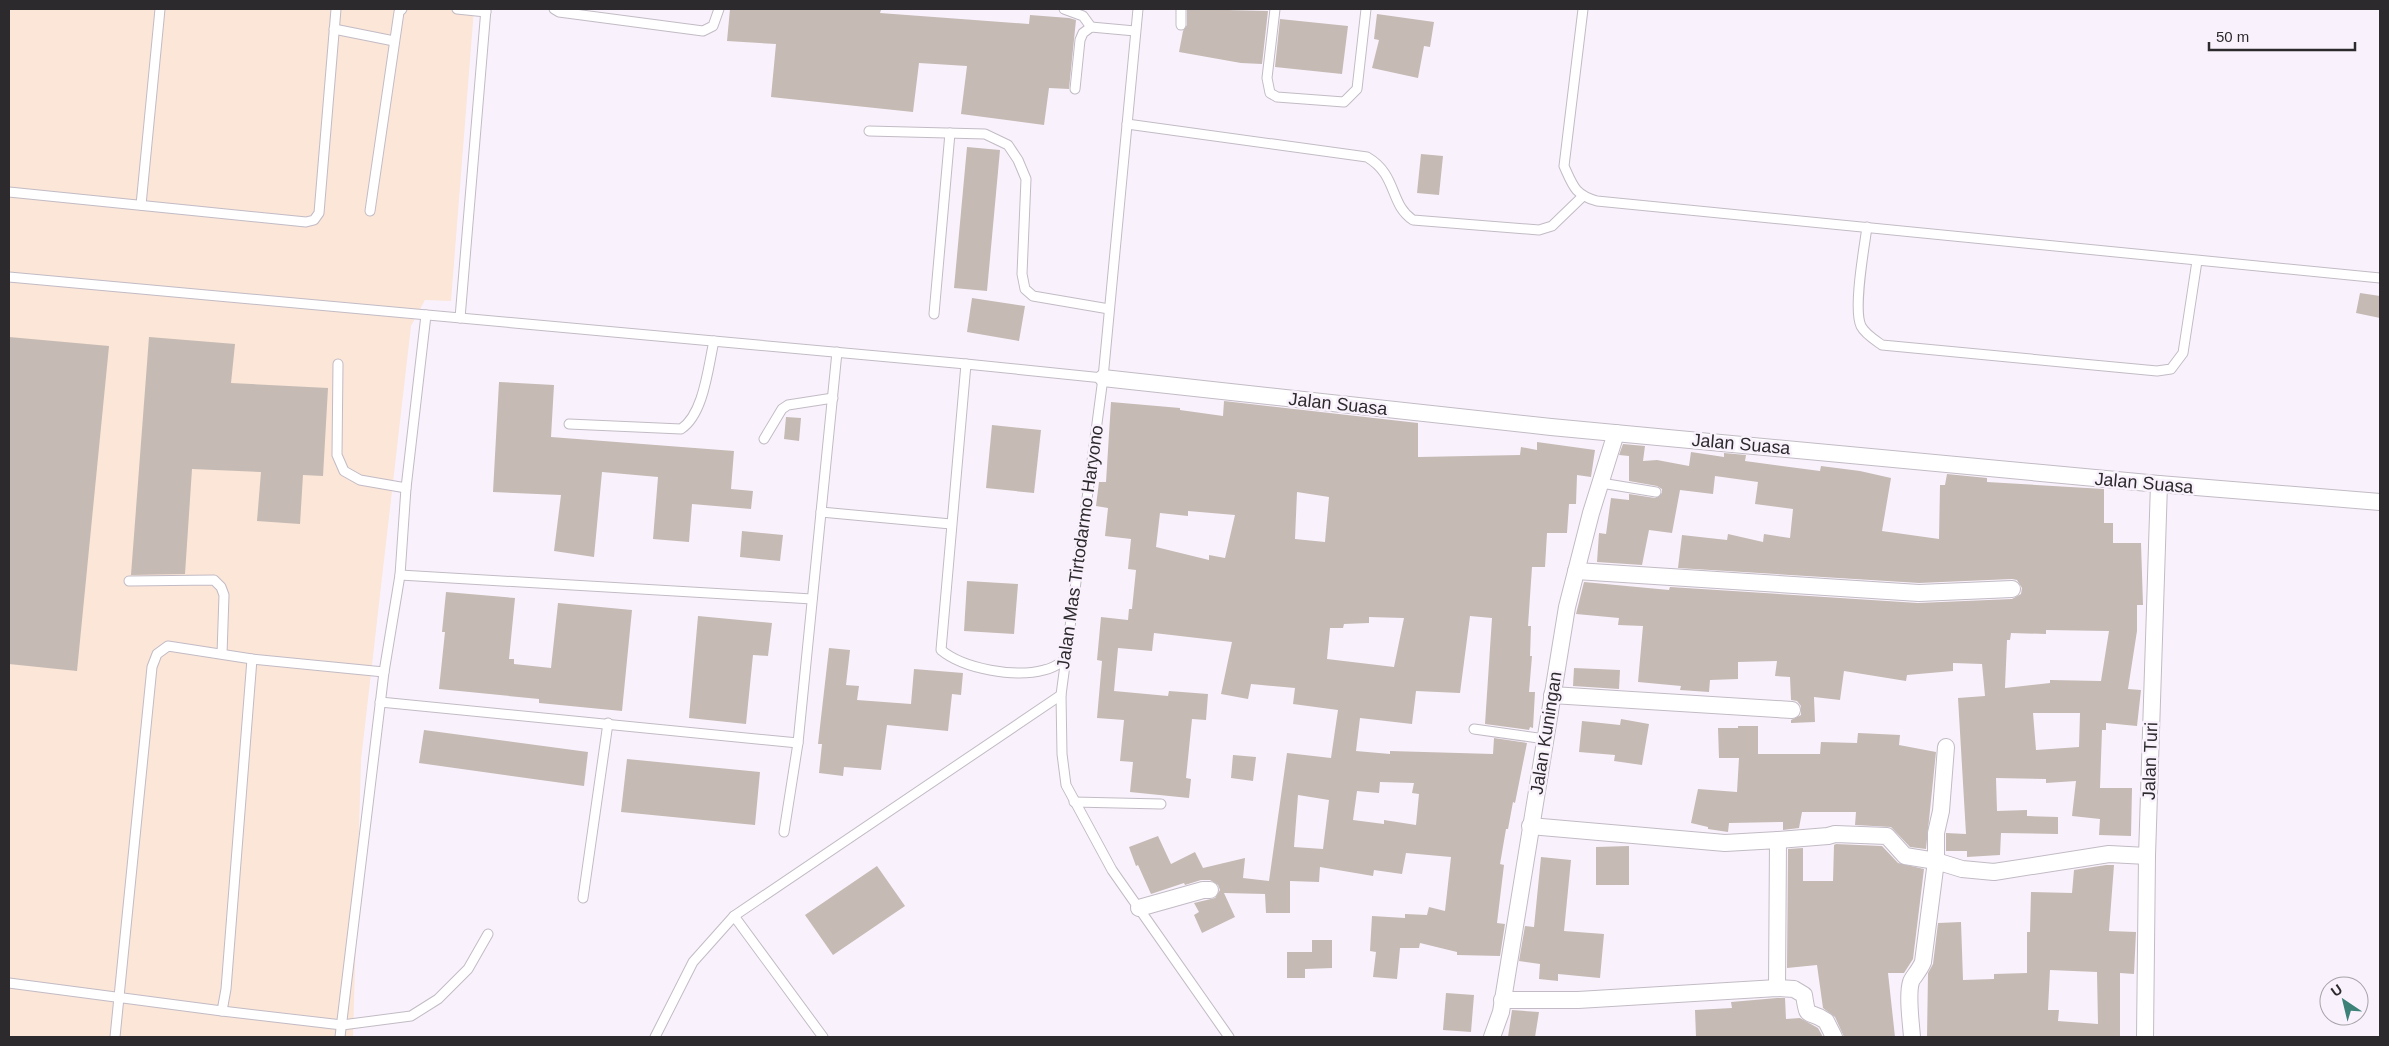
<svg xmlns="http://www.w3.org/2000/svg" width="2389" height="1046" viewBox="0 0 2389 1046" font-family="Helvetica,sans-serif">
  <style>
    .industrial { fill: #fbe6d8 }
    .building { fill: #c5bab4; fill-rule: evenodd }
    .lines { fill: none; stroke-linecap: round; stroke-linejoin: round }
    .service-casing { stroke: #c2bbc5; stroke-width: 11 }
    .minor-casing { stroke: #c2bbc5; stroke-width: 18 }
    .service { stroke: #fff; stroke-width: 9 }
    .minor { stroke: #fff; stroke-width: 16 }
    .labels { text-anchor: middle; stroke-width: 5; stroke-linejoin: round; paint-order: stroke }
    .street-label { font-size: 18px; fill: #2d2a2e; stroke: #f9f2fc }
  </style>
  <rect width="100%" height="100%" fill="#f9f2fc"/>
  <polygon class="industrial" points="9,9 474,9 451,301 425,300 411,326 361,760 353,1037 9,1037"/>
  <g class="building">
    <polygon points="730,9 867,9 881,10 880,13 1029,24 1030,15 1069,18 1076,20 1069,89 1049,88 1044,125 961,114 967,66 919,63 913,112 771,97 776,44 727,41"/>
    <polygon points="1187,9 1268,11 1262,64 1241,63 1179,52 1183,31 1187,25"/>
    <polygon points="1377,14 1434,22 1430,47 1424,46 1418,78 1372,68 1379,40 1374,39"/>
    <polygon points="1280,19 1348,26 1342,74 1275,67"/>
    <polygon points="967,147 1000,150 987,291 954,288"/>
    <polygon points="1421,154 1443,156 1439,195 1417,193"/>
    <polygon points="2360,293 2380,296 2380,318 2356,313"/>
    <polygon points="972,298 1025,306 1019,341 967,332"/>
    <polygon points="9,337 109,346 77,671 9,664"/>
    <polygon points="149,337 235,344 231,383 328,388 323,476 303,475 300,524 257,521 261,472 192,469 185,574 131,575"/>
    <polygon points="499,382 554,385 551,437 734,451 731,489 753,491 751,509 692,504 689,542 653,539 658,477 602,472 594,557 554,551 561,495 493,492"/>
    <path d="M 1224,401 L 1418,423 L 1418,457 L 1520,455 L 1521,447 L 1537,450 L 1537,442 L 1595,450 L 1591,477 L 1577,475 L 1576,504 L 1569,504 L 1567,533 L 1547,533 L 1545,567 L 1532,567 L 1528,626 L 1531,626 L 1530,656 L 1532,656 L 1529,692 L 1535,692 L 1533,728 L 1530,727 L 1529,730 L 1485,724 L 1492,618 L 1470,616 L 1460,693 L 1416,691 L 1412,724 L 1360,718 L 1356,751 L 1390,754 L 1390,751 L 1493,754 L 1494,738 L 1527,743 L 1515,803 L 1513,802 L 1508,829 L 1506,829 L 1500,864 L 1504,865 L 1497,923 L 1505,924 L 1500,956 L 1457,955 L 1457,952 L 1420,943 L 1419,948 L 1400,948 L 1397,979 L 1373,977 L 1376,952 L 1370,951 L 1372,916 L 1405,918 L 1405,914 L 1427,915 L 1429,907 L 1445,911 L 1451,857 L 1406,853 L 1402,874 L 1374,870 L 1373,876 L 1320,867 L 1319,882 L 1290,881 L 1290,913 L 1266,913 L 1265,894 L 1224,893 L 1235,917 L 1202,933 L 1194,915 L 1199,912 L 1194,903 L 1215,898 L 1220,890 L 1218,885 L 1210,880 L 1201,880 L 1185,885 L 1184,883 L 1151,894 L 1138,865 L 1136,866 L 1129,847 L 1158,836 L 1171,864 L 1195,852 L 1203,868 L 1245,858 L 1243,878 L 1269,881 L 1287,753 L 1331,758 L 1338,710 L 1293,704 L 1295,688 L 1251,684 L 1248,699 L 1221,694 L 1232,642 L 1154,633 L 1152,651 L 1118,648 L 1114,691 L 1168,696 L 1169,691 L 1208,694 L 1206,720 L 1192,719 L 1186,778 L 1191,779 L 1189,798 L 1130,792 L 1133,762 L 1120,761 L 1124,720 L 1097,718 L 1102,661 L 1097,660 L 1101,617 L 1128,620 L 1129,609 L 1132,609 L 1136,570 L 1128,569 L 1131,539 L 1105,536 L 1108,508 L 1096,506 L 1099,482 L 1106,482 L 1111,402 L 1180,408 L 1180,410 L 1223,416 ZM 1297,492 L 1329,497 L 1325,542 L 1295,539 ZM 1188,511 L 1235,515 L 1225,558 L 1209,555 L 1209,560 L 1156,547 L 1160,513 L 1188,516 ZM 1369,617 L 1404,618 L 1394,667 L 1327,659 L 1330,628 L 1343,628 L 1344,624 L 1369,623 ZM 1380,782 L 1414,783 L 1412,793 L 1419,794 L 1416,825 L 1384,820 L 1384,824 L 1353,820 L 1357,791 L 1379,793 ZM 1298,795 L 1329,800 L 1323,849 L 1294,847 Z"/>
    <polygon points="786,417 801,418 799,441 784,439"/>
    <polygon points="992,425 1041,430 1034,493 986,488"/>
    <path d="M 1623,444 L 1645,446 L 1643,461 L 1657,460 L 1689,466 L 1691,452 L 1724,457 L 1724,453 L 1746,455 L 1745,461 L 1820,471 L 1821,466 L 1860,471 L 1891,478 L 1882,531 L 1939,539 L 1940,485 L 1945,485 L 1947,474 L 1987,478 L 1987,482 L 2104,489 L 2104,523 L 2113,523 L 2113,543 L 2141,543 L 2143,605 L 2137,605 L 2137,631 L 2128,689 L 2141,690 L 2137,726 L 2106,723 L 2106,730 L 2102,730 L 2100,788 L 2132,788 L 2131,836 L 2099,835 L 2100,819 L 2072,816 L 2076,781 L 2046,783 L 2046,779 L 1996,778 L 1997,811 L 2027,810 L 2027,816 L 2058,817 L 2058,834 L 2001,833 L 2000,855 L 1967,857 L 1967,851 L 1946,851 L 1946,833 L 1966,834 L 1958,698 L 1985,696 L 1982,664 L 1953,663 L 1953,671 L 1907,675 L 1906,681 L 1844,671 L 1840,700 L 1814,697 L 1815,722 L 1791,723 L 1791,720 L 1801,715 L 1801,706 L 1797,701 L 1791,700 L 1790,677 L 1775,676 L 1777,661 L 1738,662 L 1738,679 L 1710,680 L 1709,692 L 1680,690 L 1681,686 L 1638,682 L 1643,626 L 1618,625 L 1619,618 L 1576,614 L 1584,582 L 1669,590 L 1670,587 L 1918,603 L 2012,599 L 2021,594 L 2022,588 L 2017,580 L 2012,579 L 1919,583 L 1678,568 L 1682,535 L 1727,540 L 1728,534 L 1763,542 L 1764,534 L 1790,538 L 1793,509 L 1755,504 L 1758,482 L 1715,476 L 1713,494 L 1680,490 L 1672,533 L 1649,530 L 1642,565 L 1597,562 L 1599,533 L 1606,534 L 1611,498 L 1629,500 L 1629,494 L 1655,498 L 1662,493 L 1662,489 L 1657,486 L 1629,481 L 1629,456 L 1619,455 ZM 2046,630 L 2109,631 L 2101,681 L 2050,680 L 2050,683 L 2005,688 L 2007,640 L 2010,640 L 2011,633 L 2046,634 ZM 2033,713 L 2080,713 L 2079,747 L 2036,750 Z"/>
    <polygon points="742,531 783,535 780,561 740,557"/>
    <polygon points="967,581 1018,584 1014,634 964,631"/>
    <polygon points="446,592 515,598 509,659 514,659 514,664 551,668 558,603 632,610 622,711 539,703 539,699 439,689 445,632 442,632"/>
    <polygon points="698,616 772,623 768,656 753,655 746,724 689,718"/>
    <polygon points="829,648 850,650 846,685 859,686 857,700 911,704 914,669 963,673 961,695 952,694 948,731 887,725 881,770 844,767 843,776 819,773 822,744 818,744"/>
    <polygon points="1574,668 1620,670 1619,689 1573,686"/>
    <polygon points="1621,719 1649,724 1642,765 1614,761 1615,755 1579,752 1582,721 1620,725"/>
    <polygon points="1738,726 1758,726 1758,754 1820,754 1821,742 1857,743 1858,733 1900,735 1899,745 1936,752 1926,849 1910,847 1891,827 1855,825 1856,812 1802,812 1799,828 1783,830 1783,822 1729,823 1728,832 1708,829 1708,827 1691,823 1698,789 1737,792 1739,758 1719,758 1718,728 1738,728"/>
    <polygon points="424,730 588,752 584,786 419,763"/>
    <polygon points="1233,755 1256,757 1253,781 1231,778"/>
    <polygon points="627,759 760,772 755,825 621,812"/>
    <polygon points="1836,844 1882,846 1898,863 1924,869 1913,959 1904,973 1888,973 1895,1037 1844,1037 1835,1017 1823,1008 1817,965 1787,968 1788,849 1803,848 1803,881 1833,881 1834,845"/>
    <polygon points="1629,846 1629,885 1596,885 1596,847"/>
    <polygon points="1541,857 1571,860 1564,931 1604,934 1600,978 1558,974 1558,981 1539,979 1540,964 1519,961 1525,926 1534,927"/>
    <path d="M 2106,865 L 2114,865 L 2109,931 L 2136,932 L 2134,974 L 2120,973 L 2120,1037 L 1927,1037 L 1928,973 L 1933,964 L 1938,923 L 1961,922 L 1963,980 L 1994,979 L 1994,974 L 2027,973 L 2027,932 L 2030,932 L 2031,892 L 2072,893 L 2074,870 ZM 2050,970 L 2097,972 L 2098,1024 L 2058,1021 L 2059,1010 L 2048,1010 Z"/>
    <polygon points="877,866 905,906 833,955 805,915"/>
    <polygon points="1312,940 1332,940 1332,968 1305,969 1305,978 1287,978 1287,952 1312,952"/>
    <polygon points="1446,993 1474,995 1471,1032 1443,1030"/>
    <polygon points="1777,998 1785,998 1786,1019 1800,1018 1818,1028 1823,1037 1696,1037 1695,1010 1732,1008 1731,1002"/>
    <polygon points="1512,1010 1539,1012 1535,1037 1508,1037"/>
  </g>
  <g class="lines">
    <g class="service-casing">
      <g id="service">
        <polyline points="457,9 486,12"/>
        <polyline points="554,9 559,12 703,31 713,26 719,9"/>
        <polyline points="1064,9 1083,16 1091,27"/>
        <polyline points="1138,9 1103,378 1061,695 1062,754 1066,785 1112,870 1229,1037"/>
        <polyline points="1275,9 1267,78 1270,93 1277,97 1344,102 1357,89 1366,9"/>
        <path d="M 1583,9 L 1564,166 C 1573,186 1575,195 1597,201 L 2380,278"/>
        <polyline points="1181,25 1181,9"/>
        <polyline points="334,29 394,41"/>
        <polyline points="1075,89 1080,40 1083,33 1091,27 1135,31"/>
        <path d="M 1127,124 L 1367,157 C 1398,175 1389,204 1413,220 L 1539,230 L 1552,226 L 1582,197"/>
        <polyline points="869,131 985,134 1008,145 1018,160 1026,179 1022,274 1025,289 1033,296 1109,309"/>
        <polyline points="9,192 306,222 314,220 319,213 336,9"/>
        <polyline points="141,205 160,9"/>
        <polyline points="370,211 399,12 402,9"/>
        <path d="M 1867,227 C 1864,249 1853,309 1861,326 C 1865,334 1875,340 1882,345 L 2157,371 L 2171,369 L 2183,353 L 2197,261"/>
        <polyline points="9,277 966,364 1103,378"/>
        <polyline points="934,314 950,133"/>
        <polyline points="460,318 486,9"/>
        <polyline points="338,364 337,455 344,471 360,480 406,488"/>
        <path d="M 966,364 L 941,650 C 964,669 1015,678 1044,670 C 1051,669 1059,664 1065,660"/>
        <path d="M 569,424 L 681,429 C 704,414 708,367 714,341"/>
        <polyline points="764,439 782,409 788,405 833,398"/>
        <polyline points="1601,483 1656,492"/>
        <polyline points="821,512 951,524"/>
        <polyline points="400,575 812,599"/>
        <polyline points="129,581 214,580 221,587 224,595 222,654"/>
        <polyline points="380,702 798,743 837,352"/>
        <polyline points="1474,729 1545,739"/>
        <polyline points="1074,802 1161,804"/>
        <polyline points="784,832 798,743"/>
        <polyline points="583,898 608,723"/>
        <polyline points="734,916 823,1037"/>
        <polyline points="9,983 222,1011 226,989 252,659"/>
        <polyline points="222,1011 342,1025 411,1016 438,999 468,969 488,934"/>
        <polyline points="115,1037 152,667 157,654 168,646 252,659 384,672"/>
        <polyline points="340,1037 384,672 400,575 406,488 426,315"/>
        <polyline points="655,1037 693,962 734,916 1061,695"/>
      </g>
    </g>
    <g class="minor-casing">
      <g id="minor">
        <polyline points="1103,378 1551,427 2159,484 2380,502"/>
        <polyline points="1576,571 1919,593 2012,589"/>
        <polyline points="1552,695 1792,710"/>
        <polyline points="1530,826 1725,843 1778,840 1777,988"/>
        <polyline points="1778,840 1828,836 1835,834 1887,836 1905,856 1936,861 1936,833 1941,811 1946,747"/>
        <polyline points="1139,908 1203,890 1210,890"/>
        <path d="M 1502,1000 L 1578,1000 L 1777,988 L 1794,989 L 1804,995 C 1808,1022 1807,1008 1826,1021 L 1834,1037"/>
        <polyline points="1492,1037 1501,1012 1567,607 1591,513 1616,433"/>
        <path d="M 1912,1037 C 1911,1023 1907,995 1911,982 C 1912,978 1920,970 1923,962 L 1936,861 L 1962,869 L 1994,872 L 2109,854 L 2147,856"/>
        <polyline points="2145,1037 2147,856 2159,484"/>
      </g>
    </g>
    <use href="#service" class="service"/>
    <use href="#minor" class="minor"/>
  </g>
  <g class="labels">
    <g class="street-label">
      <text transform="translate(1338 404) rotate(6)" y="6">Jalan Suasa</text>
      <text transform="translate(1741 444) rotate(5)" y="6">Jalan Suasa</text>
      <text transform="translate(2144 483) rotate(5)" y="6">Jalan Suasa</text>
      <text transform="translate(1080 547) rotate(-82)" y="6">Jalan Mas Tirtodarmo Haryono</text>
      <text transform="translate(1546 733) rotate(-81)" y="6">Jalan Kuningan</text>
      <text transform="translate(2150 761) rotate(-88)" y="6">Jalan Turi</text>
    </g>
  </g>
  <rect width="2389" height="1046" fill="none" stroke="#2d2a2e" stroke-width="20"/>
  <g transform="translate(2344 1001) rotate(325)"><circle r="24" fill="#f9f2fc" stroke="#a7a2aa"/>
  <path d="M0-4L9 19L0 12L-9 19Z" fill="#3d8279"/>
  <text y="-8" font-size="14" font-weight="bold" text-anchor="middle" fill="#2d2a2e">U</text>
  </g>
  <path d="M2209 42v8h146v-8" fill="none" stroke="#2d2a2e" stroke-width="2.5"/>
  <text x="2216" y="42" font-size="15" fill="#2d2a2e" stroke="#f9f2fc" stroke-width="4" paint-order="stroke">50 m</text>
</svg>
